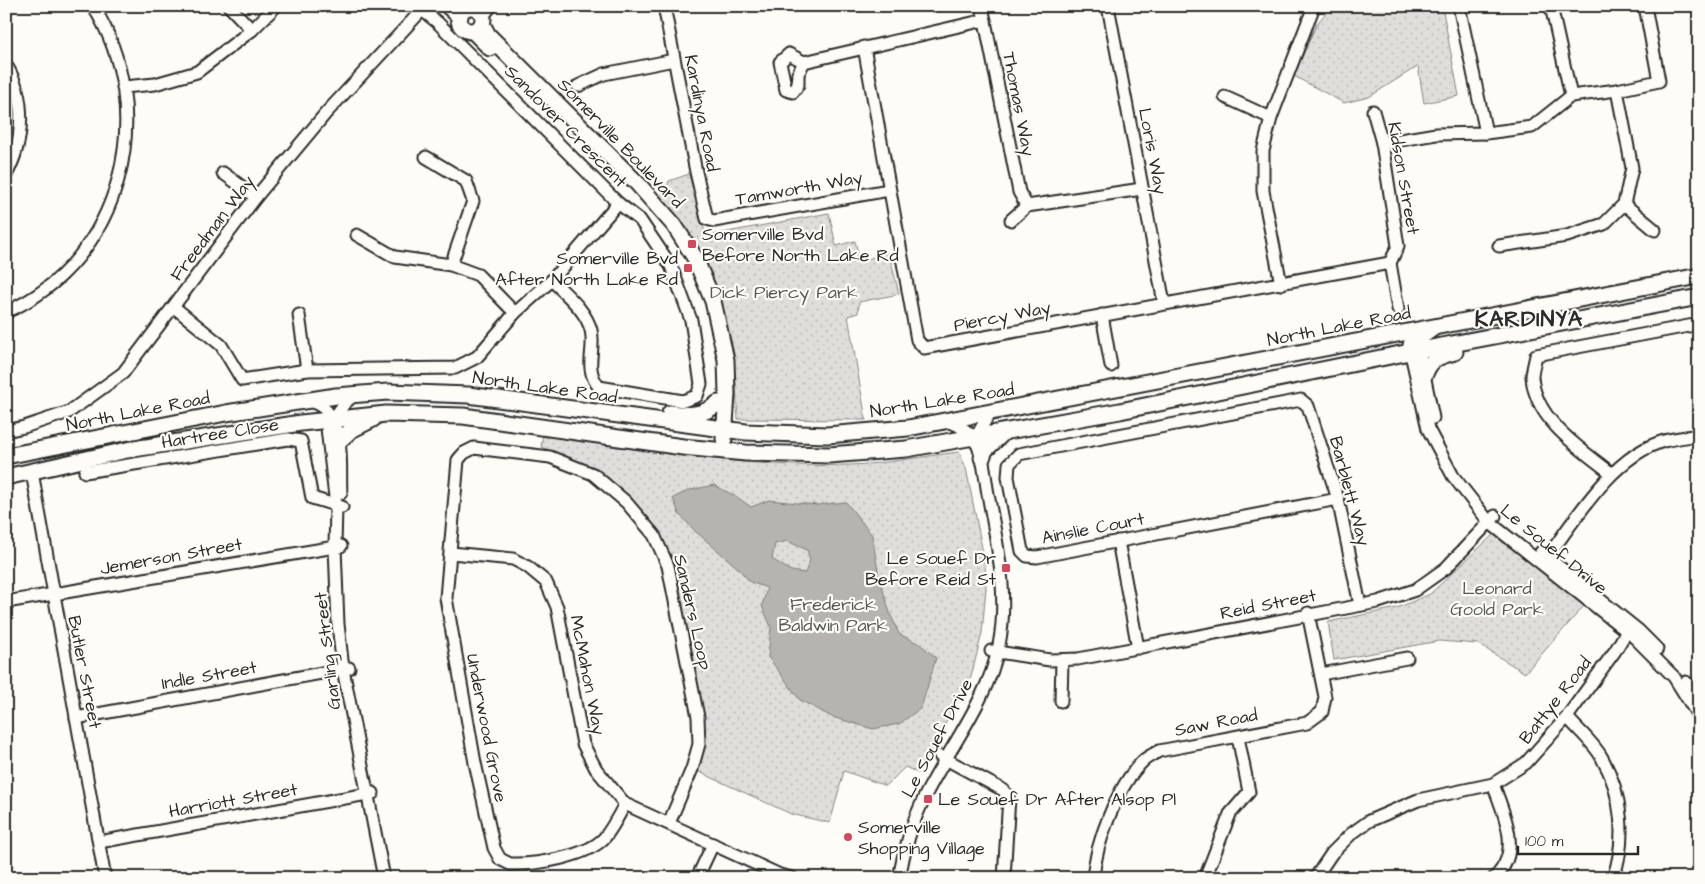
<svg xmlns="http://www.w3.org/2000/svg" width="1705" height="884" viewBox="0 0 1705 884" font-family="'Architects Daughter',sans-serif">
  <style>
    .grass { fill: url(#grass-dots); stroke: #858482 }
    .water { fill: #b5b4b1; stroke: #7e7d7b; fill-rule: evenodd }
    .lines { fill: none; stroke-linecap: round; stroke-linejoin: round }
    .minor-casing { stroke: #2b2b2b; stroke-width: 15 }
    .major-casing { stroke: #2b2b2b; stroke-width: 19 }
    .minor { stroke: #fdfcf7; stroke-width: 11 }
    .major { stroke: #fdfcf7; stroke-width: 15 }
    .poi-dot { fill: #d1495b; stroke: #fdfcf7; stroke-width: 2 }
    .labels { text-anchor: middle; stroke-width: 4.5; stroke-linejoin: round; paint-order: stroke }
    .street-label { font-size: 18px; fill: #2b2b2b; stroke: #fdfcf7 }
    .poi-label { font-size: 18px; fill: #2b2b2b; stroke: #fdfcf7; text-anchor: start }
    .park-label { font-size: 18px; fill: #585857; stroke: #fdfcf7 }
    .district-label { font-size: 22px; font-weight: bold; letter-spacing: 1px; fill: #2b2b2b; stroke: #fdfcf7 }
  </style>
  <defs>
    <pattern id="grass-dots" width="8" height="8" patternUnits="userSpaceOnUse" patternTransform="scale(1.25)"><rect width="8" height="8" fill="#dfdeda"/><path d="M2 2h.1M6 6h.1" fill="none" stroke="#c0bfbb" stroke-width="1.8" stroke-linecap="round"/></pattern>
  </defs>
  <rect width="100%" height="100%" fill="#fdfcf7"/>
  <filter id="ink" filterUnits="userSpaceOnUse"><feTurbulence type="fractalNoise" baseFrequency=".02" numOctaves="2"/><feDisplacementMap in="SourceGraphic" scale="10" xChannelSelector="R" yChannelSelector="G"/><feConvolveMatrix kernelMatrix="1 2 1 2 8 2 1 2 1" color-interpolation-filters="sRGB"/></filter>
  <g filter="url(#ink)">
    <g class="grass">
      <polygon points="1331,6 1442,6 1459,96 1424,103 1418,66 1369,97 1344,103 1294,76 1316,25"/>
      <polygon points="689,174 706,236 829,213 836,246 855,241 860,261 889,253 899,294 859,302 858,313 848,316 866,420 738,419 735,372 722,325 689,234 660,196 666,190 669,181"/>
      <path d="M 543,433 C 645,449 746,469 849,465 C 886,464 923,456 959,452 L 966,468 L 985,563 L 986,588 L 982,633 L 971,677 L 918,773 L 905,767 L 886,786 L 844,771 L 830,823 L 791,814 L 695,770 L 703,739 L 658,533 L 606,477 L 575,460 L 541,447 Z"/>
      <polygon points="1495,533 1584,606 1525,673 1478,644 1439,641 1334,660 1328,622 1397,608 1430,594"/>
    </g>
    <path class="water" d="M 714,485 L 737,497 L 751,507 L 769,500 L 817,505 L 846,502 L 872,535 L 879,577 L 890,613 L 899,634 L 920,644 L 936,658 L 921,708 L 899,724 L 873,729 L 832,717 L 800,700 L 768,657 L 771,627 L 762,606 L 767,588 L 750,582 L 739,569 L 695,531 L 679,514 L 673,498 L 690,490 ZM 787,541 L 807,550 L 810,560 L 805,573 L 791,571 L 772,559 L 775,544 Z"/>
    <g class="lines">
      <g class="minor-casing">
        <g id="minor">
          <polyline points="229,6 252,30"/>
          <polyline points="664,6 696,172 707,219 714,221 889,190"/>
          <polyline points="982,6 1019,192 1027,206"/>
          <polyline points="1108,6 1164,303"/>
          <polyline points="1459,6 1486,133"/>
          <polyline points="1551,6 1571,96"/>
          <polyline points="474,8 476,6"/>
          <polyline points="483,16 491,6"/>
          <polyline points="864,47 917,340 924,348 1390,263"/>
          <polyline points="804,62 789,54 780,62 786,90 793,92 798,85 798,74 804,62 985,20"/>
          <path d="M 6,65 C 27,98 24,142 6,175"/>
          <polyline points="578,86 604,74 674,60"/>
          <polyline points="124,87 155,84 197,72 252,30 276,6"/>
          <polyline points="1225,97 1271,118"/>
          <polyline points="1373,111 1382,143 1398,246 1390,263 1398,309"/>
          <polyline points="1382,143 1436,134 1486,133 1532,127 1571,96 1617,90 1659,81 1645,6"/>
          <polyline points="426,157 466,181 473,201 451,265"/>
          <polyline points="223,173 256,197"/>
          <polyline points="1624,204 1655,230"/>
          <polyline points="1011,220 1027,206 1142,189"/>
          <polyline points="357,235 395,257 451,265 478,275 515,313"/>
          <polyline points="1499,246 1567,236 1604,224 1624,204 1632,168 1617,90"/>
          <path d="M 552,280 C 566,295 585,309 591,330 C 596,351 583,367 599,387 L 683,401 L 697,396 L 701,384 L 691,320 L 671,266 L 640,220 L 618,203"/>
          <polyline points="1281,284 1263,191 1263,151 1271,118 1314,6"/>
          <polyline points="174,307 221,345 242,380 307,370 455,368 477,357 515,313 552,280 618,203 437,22 417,6"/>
          <path d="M 6,312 C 123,261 159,111 93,6"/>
          <polyline points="299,315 307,370"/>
          <polyline points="1102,315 1111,366"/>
          <polyline points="1413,330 1409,345 1428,429 1453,476 1489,522 1633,636 1674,677 1699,717"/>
          <polyline points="355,394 344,404 327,428 336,506 335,547 338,624 343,669 384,878"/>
          <path d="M 309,401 C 348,411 339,461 341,493"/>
          <polyline points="1433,418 1419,350 1420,340 1438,327"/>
          <polyline points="6,431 24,427 69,412 123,373 256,197 326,113 422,10"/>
          <polyline points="974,441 990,412"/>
          <polyline points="32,472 105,878"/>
          <polyline points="85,472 288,439 301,441 312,498 342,507"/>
          <path d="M 1611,473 C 1581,449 1535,420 1532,377 C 1532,370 1535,362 1536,355 L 1699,324"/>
          <polyline points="1338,499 1037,557 1027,556 1022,551 1008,477 1009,464 1019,454 1301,400 1308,406 1338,499 1360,605"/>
          <polyline points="1118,541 1138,648"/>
          <polyline points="1541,552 1638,630 1657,649"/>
          <polyline points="451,553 513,559 528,567 546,582 557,607 583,744 596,769 625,804 780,875 792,878"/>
          <path d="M 1544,562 C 1574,521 1613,455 1664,441 C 1676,438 1687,437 1699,435"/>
          <polyline points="6,602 341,546"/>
          <polyline points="991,651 1050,660 1078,659 1378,602 1415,590 1446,568 1495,516"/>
          <polyline points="1321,674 1407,658"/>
          <polyline points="1686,682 1699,701"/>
          <polyline points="1061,701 1062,660"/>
          <path d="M 1567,717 C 1578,730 1594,743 1602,758 C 1622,793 1627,840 1613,878"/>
          <polyline points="76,718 349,668"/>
          <polyline points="940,756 1003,790 1009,797 1004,878"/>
          <path d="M 1493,784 C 1504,814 1523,852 1494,878"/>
          <path d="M 625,804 C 619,815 613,827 605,837 C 588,857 535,865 510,864 L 500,859 L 494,848 L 475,763 L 446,598 L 458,460 L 464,453 L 474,448 L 550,457 L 593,474 L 626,502 L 654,535 L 668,566 L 698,717 L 699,744 L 692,769 L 669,823"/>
          <polyline points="99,842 373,793"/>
          <polyline points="697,878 713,844"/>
          <path d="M 899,878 C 904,850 912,823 924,798 C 948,749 989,699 999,645 C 1009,594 997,544 988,494 C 982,461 985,433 947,421"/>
          <path d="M 1093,878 C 1096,843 1117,786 1143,761 C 1147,757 1154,754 1159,751 L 1307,723 L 1322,712 L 1325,697 L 1308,613"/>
          <polyline points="1205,878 1230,814 1249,792 1238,737"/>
          <polyline points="1315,878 1332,853 1351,834 1369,821 1418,800 1493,784 1526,763 1567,717 1615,651 1630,626"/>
        </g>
      </g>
      <g class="major-casing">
        <g id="major">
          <polyline points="448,6 460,17"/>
          <circle cx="471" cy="19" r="12"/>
          <polyline points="482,24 488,35 637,183 674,225 695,258 713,301 726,360 727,394 724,439"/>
          <polyline points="473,31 490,48"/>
          <path d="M 1425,374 C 1431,358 1440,356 1455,352"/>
          <path d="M 670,413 C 687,416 704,416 718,403"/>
          <polyline points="339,441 351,430 373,419"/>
          <polyline points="6,456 226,413 336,396 388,392 468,395 746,432 827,435 908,428 1699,276"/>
          <polyline points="982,458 985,450 1004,432"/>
          <polyline points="6,477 127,450 301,423 386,414 463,416 683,447 746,453 829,455 906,449 1120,411 1410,352 1699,297"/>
        </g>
      </g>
      <use href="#minor" class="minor"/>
      <use href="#major" class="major"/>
    </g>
  </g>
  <g class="poi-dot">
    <rect x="687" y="239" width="10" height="10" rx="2.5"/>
    <rect x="683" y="263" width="10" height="10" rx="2.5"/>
    <rect x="1001" y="563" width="10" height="10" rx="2.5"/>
    <rect x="923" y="794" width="10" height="10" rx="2.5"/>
    <circle cx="848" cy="837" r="5"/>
  </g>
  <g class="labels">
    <g class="street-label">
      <text transform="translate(1019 104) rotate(79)" y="6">Thomas Way</text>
      <text transform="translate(702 113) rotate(79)" y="6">Kardinya Road</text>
      <text transform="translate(566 126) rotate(45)" y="6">Sandover Crescent</text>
      <text transform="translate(621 143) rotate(46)" y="6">Somerville Boulevard</text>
      <text transform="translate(1153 151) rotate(79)" y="6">Loris Way</text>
      <text transform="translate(1404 178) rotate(80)" y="6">Kidson Street</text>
      <text transform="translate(799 188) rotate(-10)" y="6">Tamworth Way</text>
      <text transform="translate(212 228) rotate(-53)" y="6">Freedman Way</text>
      <text transform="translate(1002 316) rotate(-11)" y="6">Piercy Way</text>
      <text transform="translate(1339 326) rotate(-11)" y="6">North Lake Road</text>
      <text transform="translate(545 387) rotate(8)" y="6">North Lake Road</text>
      <text transform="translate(942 400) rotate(-9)" y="6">North Lake Road</text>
      <text transform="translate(138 411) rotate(-11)" y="6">North Lake Road</text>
      <text transform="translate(220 433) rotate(-9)" y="6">Hartree Close</text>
      <text transform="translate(1350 491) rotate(75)" y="6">Barblett Way</text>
      <text transform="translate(1093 528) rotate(-11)" y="6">Ainslie Court</text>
      <text transform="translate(1554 549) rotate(39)" y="6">Le Souef Drive</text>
      <text transform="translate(171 556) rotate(-10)" y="6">Jemerson Street</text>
      <text transform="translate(1268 604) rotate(-11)" y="6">Reid Street</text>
      <text transform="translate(693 612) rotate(77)" y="6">Sanders Loop</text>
      <text transform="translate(327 651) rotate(-97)" y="6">Garling Street</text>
      <text transform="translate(85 672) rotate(79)" y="6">Butler Street</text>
      <text transform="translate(209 675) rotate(-10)" y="6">Indle Street</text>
      <text transform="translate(588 675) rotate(79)" y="6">McMahon Way</text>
      <text transform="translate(1555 700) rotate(-52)" y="6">Battye Road</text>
      <text transform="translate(1216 722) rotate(-11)" y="6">Saw Road</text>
      <text transform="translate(487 728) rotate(79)" y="6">Underwood Grove</text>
      <text transform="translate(937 738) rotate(-62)" y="6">Le Souef Drive</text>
      <text transform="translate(233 800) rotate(-10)" y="6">Harriott Street</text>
    </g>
    <g class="poi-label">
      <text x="702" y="240">Somerville Bvd<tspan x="702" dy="21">Before North Lake Rd</tspan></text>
      <text x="678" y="264" text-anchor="end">Somerville Bvd<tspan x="678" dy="21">After North Lake Rd</tspan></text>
      <text x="996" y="564" text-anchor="end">Le Souef Dr<tspan x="996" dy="21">Before Reid St</tspan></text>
      <text x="938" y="805">Le Souef Dr After Alsop Pl</text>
      <text x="858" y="833">Somerville<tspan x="858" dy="21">Shopping Village</tspan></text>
    </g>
    <g class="park-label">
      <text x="784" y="298">Dick Piercy Park</text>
      <text x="1497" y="594">Leonard<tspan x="1497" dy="21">Goold Park</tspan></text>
      <text x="833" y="610">Frederick<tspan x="833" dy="21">Baldwin Park</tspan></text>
    </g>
    <g class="district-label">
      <text x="1529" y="326">KARDINYA</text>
    </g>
  </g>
  <rect width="1705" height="884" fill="none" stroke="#fdfcf7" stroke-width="25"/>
  <rect x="12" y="12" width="1680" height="859" fill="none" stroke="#2b2b2b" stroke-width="2" filter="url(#ink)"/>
  <path d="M1518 846v8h120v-8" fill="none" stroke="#2b2b2b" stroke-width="2.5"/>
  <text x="1525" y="846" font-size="15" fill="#2b2b2b" stroke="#fdfcf7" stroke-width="4" paint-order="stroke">100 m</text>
</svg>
